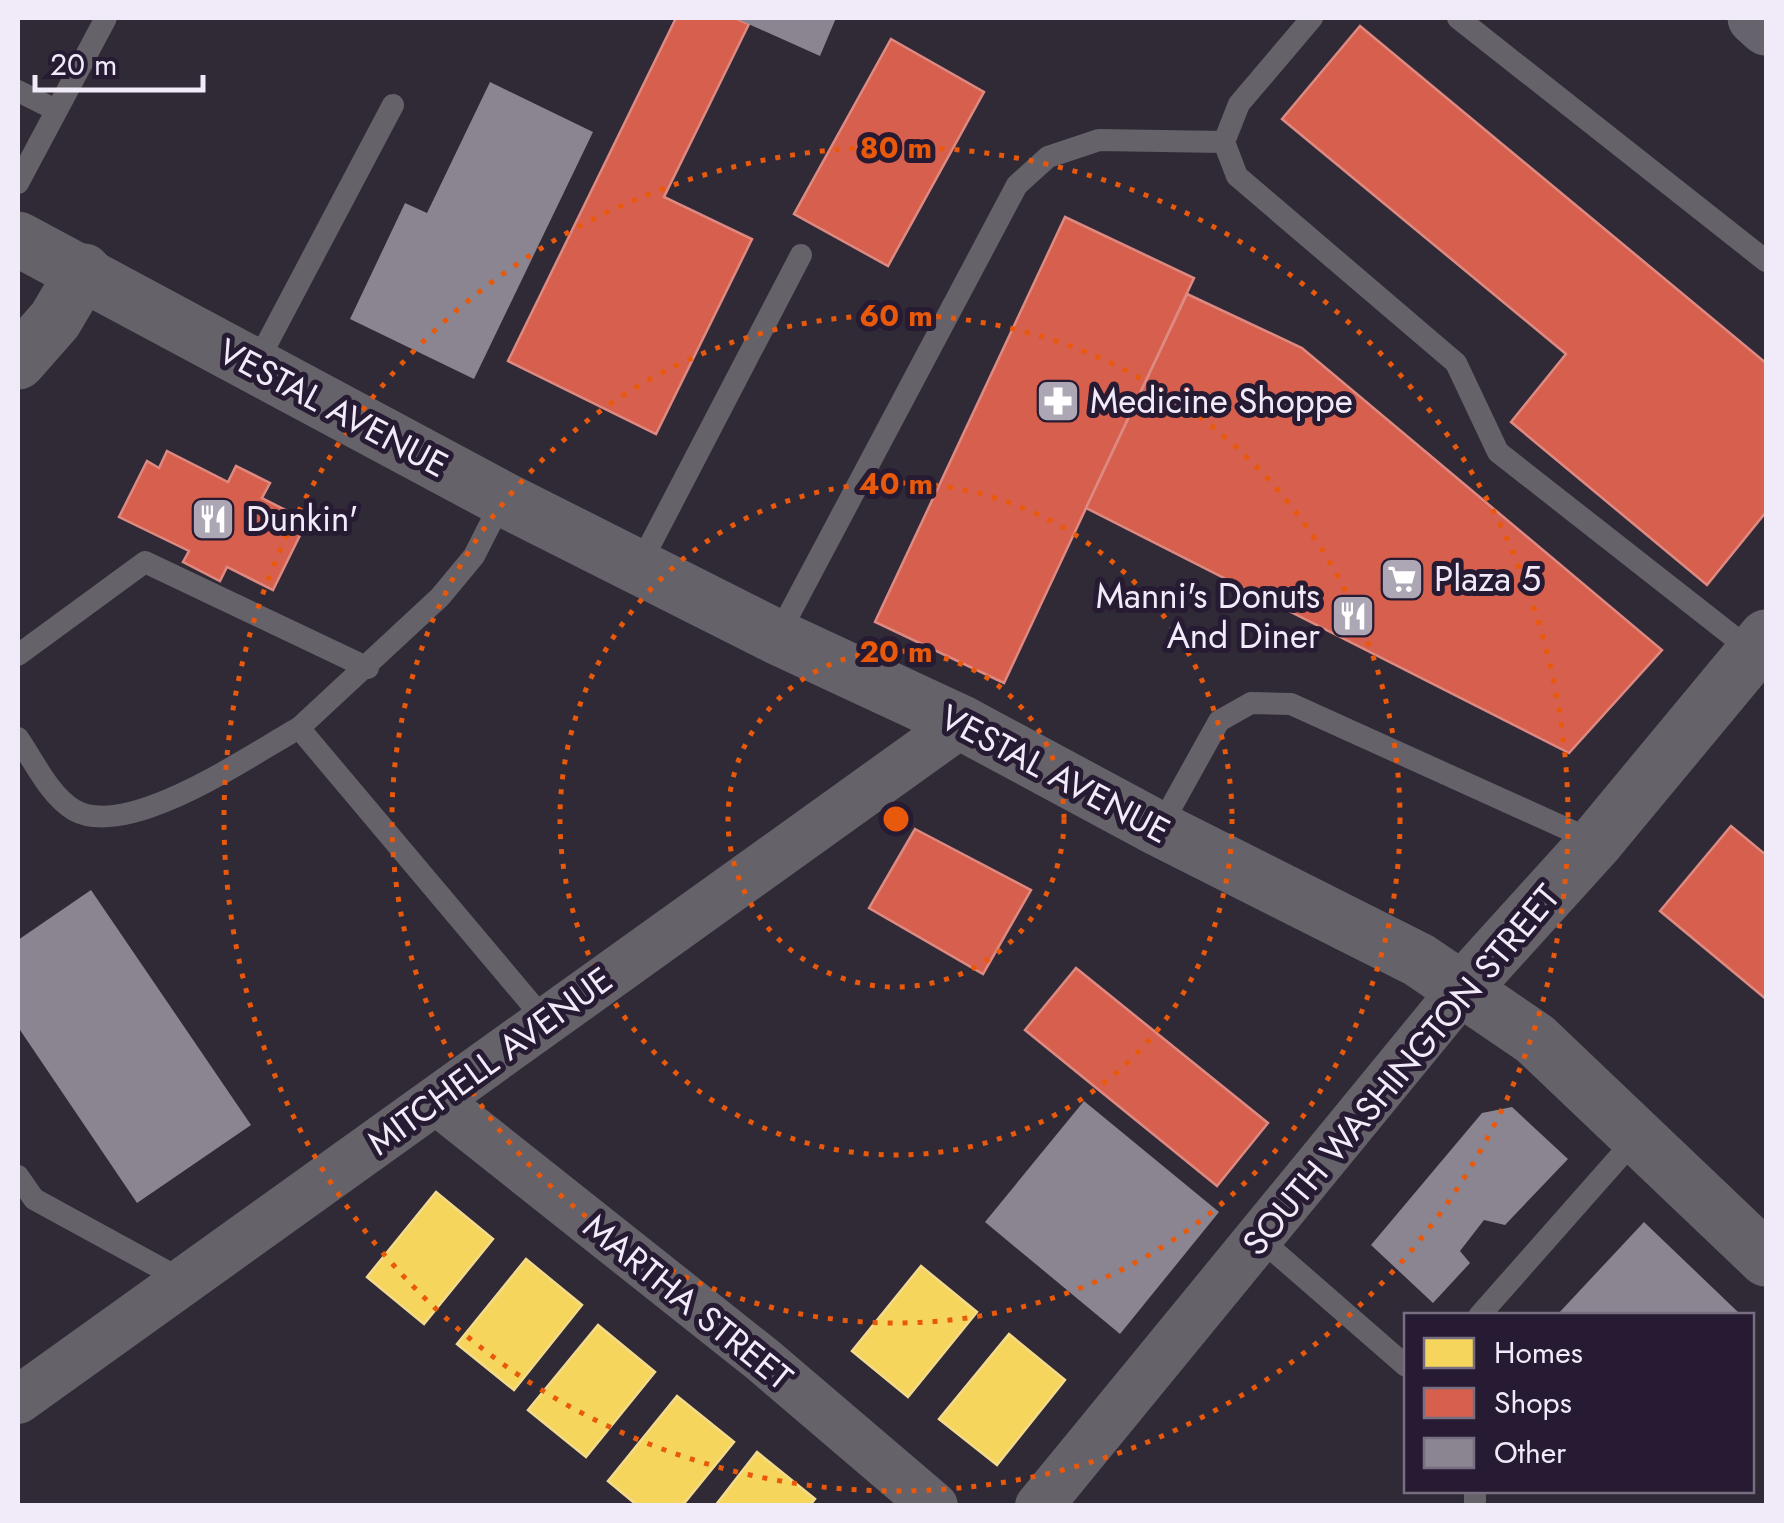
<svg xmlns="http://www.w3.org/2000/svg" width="1784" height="1523" viewBox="0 0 1784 1523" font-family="Jost,sans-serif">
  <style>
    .homes { fill: #f6d55c; stroke: #f4db8b; stroke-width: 2.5 }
    .shops { fill: #d6604d; stroke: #de8981; stroke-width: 2.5 }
    .building { fill: #8a8591 }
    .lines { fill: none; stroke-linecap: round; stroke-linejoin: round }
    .service { stroke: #666269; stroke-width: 22 }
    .minor { stroke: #666269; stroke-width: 48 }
    .tertiary { stroke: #666269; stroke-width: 55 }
    .primary { stroke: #67636d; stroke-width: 55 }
    .ring { fill: none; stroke: #e8590c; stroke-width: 5; stroke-dasharray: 5 10 }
    .labels { text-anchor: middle; stroke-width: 10; stroke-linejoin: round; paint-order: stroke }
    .poi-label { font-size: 35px; fill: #f0eaf9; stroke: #261b32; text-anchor: start }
    .street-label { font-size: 35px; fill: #f0eaf9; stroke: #261b32 }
    .centre { fill: #e8590c; stroke: #261b32; stroke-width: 5 }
    .ring-label { font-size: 30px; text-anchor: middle; font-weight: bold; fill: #e8590c; stroke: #261b32; stroke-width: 10; stroke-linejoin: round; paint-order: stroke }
  </style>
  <rect width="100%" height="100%" fill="#302a37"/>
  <g class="homes">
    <polygon points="436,1192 493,1239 424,1324 367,1277"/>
    <polygon points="526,1259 582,1305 514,1390 457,1344"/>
    <polygon points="921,1266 977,1312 908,1397 852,1351"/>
    <polygon points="598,1325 655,1372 586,1457 528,1410"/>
    <polygon points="1009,1334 1065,1380 997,1465 939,1419"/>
    <polygon points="677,1396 734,1442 682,1506 638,1506 608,1481"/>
    <polygon points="757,1452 815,1499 809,1506 715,1506"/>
  </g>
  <g class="shops">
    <polygon points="676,18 735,18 749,24 664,197 752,239 656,434 508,361"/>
    <polygon points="1360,26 1766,363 1766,512 1707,585 1511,422 1566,354 1282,119"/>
    <polygon points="891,39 984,92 888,266 794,214"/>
    <polygon points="1065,217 1194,278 1004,683 875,622"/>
    <polygon points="1187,294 1302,348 1662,650 1569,753 1086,508"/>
    <polygon points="167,451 228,482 236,466 270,483 262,498 307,521 273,590 227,567 220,581 183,562 189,551 119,517 147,461 159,468"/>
    <polygon points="1731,826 1766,855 1766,999 1660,911"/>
    <polygon points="915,829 1031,890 983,974 869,908"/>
    <polygon points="1076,968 1268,1123 1217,1186 1025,1030"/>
  </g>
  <g class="building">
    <polygon points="735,18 836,18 820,56"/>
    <polygon points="490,82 593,132 474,379 350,319 405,203 427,213"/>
    <polygon points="91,890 251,1125 137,1203 18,1027 18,940"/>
    <polygon points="1084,1101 1219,1212 1120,1334 985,1222"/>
    <polygon points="1512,1107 1568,1159 1505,1225 1484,1220 1460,1251 1470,1263 1433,1303 1371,1245 1482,1113"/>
    <polygon points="1644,1222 1738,1312 1735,1316 1556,1316"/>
  </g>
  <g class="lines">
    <g class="service">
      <polyline points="1312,18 1239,104 1224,142 1237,176 1456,363 1498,452 1753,652"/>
      <polyline points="1458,18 1766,261"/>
      <polyline points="18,91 56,110"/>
      <polyline points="18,183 106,18"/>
      <polyline points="254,368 393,105"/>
      <polyline points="503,499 474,556 440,597 299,728 544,1019"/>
      <polyline points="639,566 801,255"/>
      <polyline points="777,637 1017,185 1048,157 1099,140 1224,142"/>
      <polyline points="18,655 145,562 368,668"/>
      <path d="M 18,738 C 34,761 49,795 74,810 C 128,841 250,755 299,728"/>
      <polyline points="1159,829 1219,721 1251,703 1291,704 1596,842"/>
      <polyline points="18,1176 34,1199 184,1281"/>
      <polyline points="1259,1238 1406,1366"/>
      <polyline points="1479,1316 1638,1136"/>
      <polyline points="1475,1506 1475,1490"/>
    </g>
    <g class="minor">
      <polyline points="438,1102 763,1360 934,1506"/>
      <polyline points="18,1400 962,723"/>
      <polyline points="1039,1506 1461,991"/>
    </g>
    <g class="tertiary">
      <polyline points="18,239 503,499 777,637 962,723 1159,829 1419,960 1535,1039 1766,1259"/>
      <polyline points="18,362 55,320 84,271"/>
      <polyline points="1461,991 1596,842 1766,637"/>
    </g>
    <polyline class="primary" points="1755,18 1766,28"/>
  </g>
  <g class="ring">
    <circle cx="896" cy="819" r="168"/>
    <circle cx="896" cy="819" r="336"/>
    <circle cx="896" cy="819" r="504"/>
    <circle cx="896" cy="819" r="672"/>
  </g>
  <defs>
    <g id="pharmacy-square" transform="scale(2.25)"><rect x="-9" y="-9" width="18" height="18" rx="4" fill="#ada7b5" stroke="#261b32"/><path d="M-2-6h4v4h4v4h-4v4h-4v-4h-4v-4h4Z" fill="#fff"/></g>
    <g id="restaurant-square" transform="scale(2.25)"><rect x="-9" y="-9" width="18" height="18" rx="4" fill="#ada7b5" stroke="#261b32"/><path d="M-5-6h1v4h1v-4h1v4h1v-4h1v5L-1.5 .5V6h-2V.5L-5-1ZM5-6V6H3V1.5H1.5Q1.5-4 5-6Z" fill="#fff"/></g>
    <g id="supermarket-square" transform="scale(2.25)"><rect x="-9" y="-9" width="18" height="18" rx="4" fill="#ada7b5" stroke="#261b32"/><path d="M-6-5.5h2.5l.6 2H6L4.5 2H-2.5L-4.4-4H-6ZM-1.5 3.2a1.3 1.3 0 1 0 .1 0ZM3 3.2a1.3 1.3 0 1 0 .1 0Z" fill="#fff"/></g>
  </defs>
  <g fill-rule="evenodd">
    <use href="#pharmacy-square" x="1058" y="401"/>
    <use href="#restaurant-square" x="213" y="519"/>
    <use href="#supermarket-square" x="1402" y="579"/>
    <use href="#restaurant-square" x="1353" y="616"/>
  </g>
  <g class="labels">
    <g class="poi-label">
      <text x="1090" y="413">Medicine Shoppe</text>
      <text x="246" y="531">Dunkin'</text>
      <text x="1434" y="591">Plaza 5</text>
      <text x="1320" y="608" text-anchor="end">Manni's Donuts<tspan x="1320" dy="40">And Diner</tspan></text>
    </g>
    <g class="street-label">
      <text transform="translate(333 408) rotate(28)" y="12">VESTAL AVENUE</text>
      <text transform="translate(1055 774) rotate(28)" y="12">VESTAL AVENUE</text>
      <text transform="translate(490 1061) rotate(-36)" y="12">MITCHELL AVENUE</text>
      <text transform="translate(1401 1070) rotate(-50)" y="12">SOUTH WASHINGTON STREET</text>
      <text transform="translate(688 1302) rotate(39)" y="12">MARTHA STREET</text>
    </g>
  </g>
  <circle cx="896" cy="819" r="15" class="centre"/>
  <g class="ring-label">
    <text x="896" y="158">80 m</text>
    <text x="896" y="326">60 m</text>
    <text x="896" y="494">40 m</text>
    <text x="896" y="662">20 m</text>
  </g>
  <rect width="1784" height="1523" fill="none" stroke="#f0eaf9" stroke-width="40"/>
  <rect x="1404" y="1313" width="350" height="180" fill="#261b32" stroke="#776e82" stroke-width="2.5"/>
  <rect x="1424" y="1338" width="50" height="30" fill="#f6d55c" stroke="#776e82" stroke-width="2.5"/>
  <text x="1494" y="1363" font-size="30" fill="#f0eaf9">Homes</text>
  <rect x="1424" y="1388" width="50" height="30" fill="#d6604d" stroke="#776e82" stroke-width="2.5"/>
  <text x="1494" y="1413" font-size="30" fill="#f0eaf9">Shops</text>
  <rect x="1424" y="1438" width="50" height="30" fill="#8a8591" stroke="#776e82" stroke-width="2.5"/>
  <text x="1494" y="1463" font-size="30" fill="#f0eaf9">Other</text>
  <path d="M35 75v15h168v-15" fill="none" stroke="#f0eaf9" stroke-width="5"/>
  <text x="50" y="75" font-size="30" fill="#f0eaf9" stroke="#261b32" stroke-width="8" paint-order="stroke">20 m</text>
</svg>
